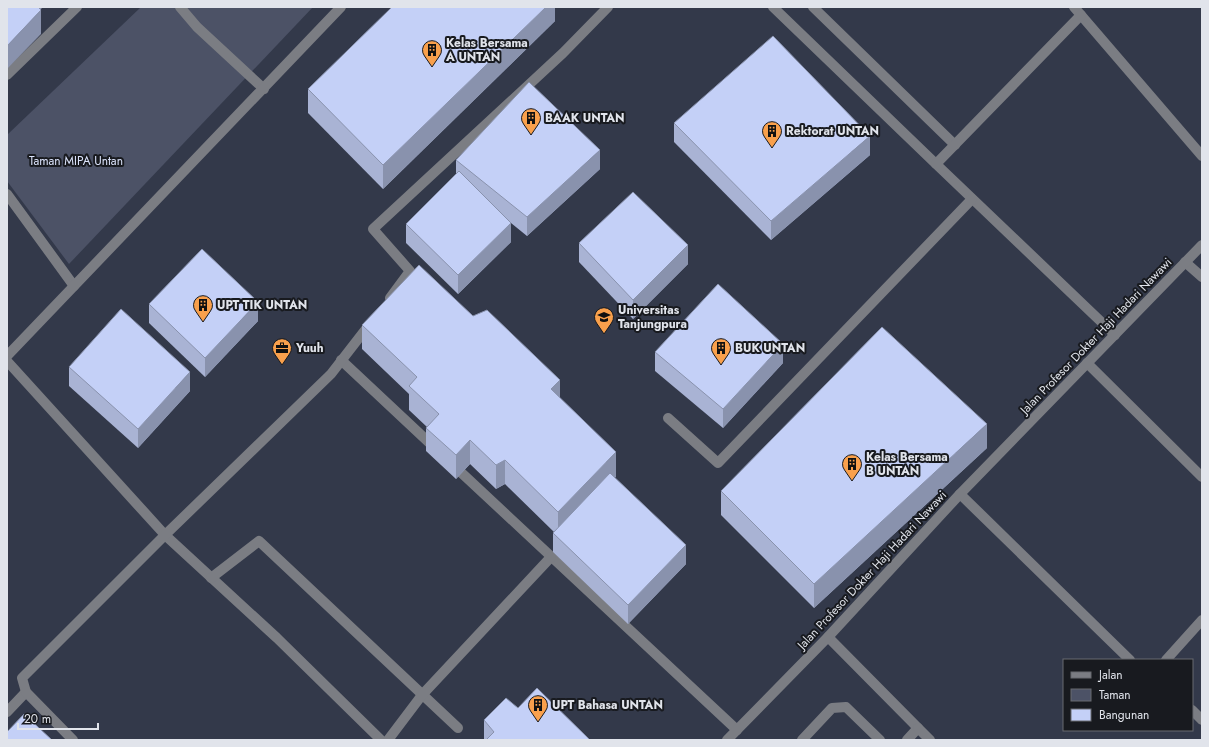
<svg xmlns="http://www.w3.org/2000/svg" width="1209" height="747" viewBox="0 0 1209 747" font-family="Jost,sans-serif">
  <style>
    .built { fill: #33394a; fill-rule: evenodd }
    .green { fill: #4c5266 }
    .lines { fill: none; stroke-linecap: round; stroke-linejoin: round }
    .minor { stroke: #7b7d83; stroke-width: 10 }
    .wall { fill: #a9b3d4 }
    .shaded-wall { fill: #8992ad }
    .building { fill: #c4d0f7; stroke: #8992ad }
    .labels { text-anchor: middle; stroke-width: 4; stroke-linejoin: round; paint-order: stroke }
    .poi-label { font-size: 12px; font-weight: bold; fill: #e1e4eb; stroke: #181a1f; text-anchor: start }
    .park-label { font-size: 12px; fill: #dbe3fb; stroke: #181a1f }
    .street-label { font-size: 12px; fill: #e1e4eb; stroke: #181a1f }
  </style>
  <rect width="100%" height="100%" fill="#2e323d"/>
  <path class="built" d="M 7,7 L 1202,7 L 1202,740 L 7,740 ZM 1064,660 L 1192,660 L 1192,730 L 1064,730 Z"/>
  <polygon class="green" points="141,7 313,7 69,264 7,181 7,135"/>
  <g class="lines">
    <g class="minor">
      <polyline points="180,7 197,27 264,89"/>
      <polyline points="773,7 936,164"/>
      <polyline points="813,7 955,145"/>
      <polyline points="1074,7 1202,156"/>
      <polyline points="1081,15 936,164 1115,335"/>
      <polyline points="7,75 77,7"/>
      <polyline points="7,194 74,286"/>
      <polyline points="1185,262 1202,277"/>
      <polyline points="390,298 410,271 373,229 563,53 608,7"/>
      <polyline points="7,356 341,7"/>
      <polyline points="341,360 436,449"/>
      <polyline points="7,361 165,535 277,638 381,740"/>
      <polyline points="1087,363 1202,477"/>
      <polyline points="668,418 718,463 972,199"/>
      <polyline points="452,464 737,730"/>
      <polyline points="960,494 1130,660"/>
      <polyline points="211,578 259,541 458,728"/>
      <polyline points="828,637 918,728 907,740"/>
      <polyline points="1166,660 1202,620"/>
      <polyline points="1192,710 1202,720"/>
      <polyline points="7,712 26,692"/>
      <polyline points="918,728 930,740"/>
      <polyline points="73,740 26,692 22,678 165,535 331,374 369,325"/>
      <polyline points="388,740 422,695 551,557"/>
      <polyline points="727,740 828,637 960,494 1202,245"/>
      <polyline points="802,740 832,708 846,707 880,740"/>
    </g>
  </g>
  <g class="wall">
    <polygon points="555,7 555,21 383,189 308,113 308,89"/>
    <polygon points="674,123 870,155 771,240 674,142"/>
    <polygon points="456,160 600,169 527,236 511,223 511,242 458,294 406,243 406,224 456,174"/>
    <polygon points="579,243 688,264 633,319 579,262"/>
    <polygon points="149,304 258,321 205,377 149,323"/>
    <polygon points="362,325 560,398 616,476 615,478 686,564 628,624 553,552 553,533 554,532 505,484 496,489 470,464 456,479 426,451 426,428 427,427 409,410 409,394 362,349"/>
    <polygon points="655,352 783,363 723,428 655,371"/>
    <polygon points="69,367 190,391 138,448 69,386"/>
    <polygon points="987,448 814,608 721,515 721,491"/>
    <polygon points="518,708 590,740 485,740 484,739 484,720"/>
  </g>
  <g class="shaded-wall">
    <polygon points="28,7 43,7 28,22"/>
    <polygon points="546,7 555,7 555,21 383,189 383,165"/>
    <polygon points="41,10 41,34 7,69 7,46"/>
    <polygon points="870,136 870,155 771,240 771,221"/>
    <polygon points="600,150 600,169 527,236 527,217"/>
    <polygon points="511,223 511,242 458,294 458,275"/>
    <polygon points="688,245 688,264 633,319 633,300"/>
    <polygon points="258,302 258,321 205,377 205,358"/>
    <polygon points="783,344 783,363 723,428 723,409"/>
    <polygon points="190,372 190,391 138,448 138,429"/>
    <polygon points="560,380 560,404 551,389"/>
    <polygon points="987,424 987,448 814,608 814,584"/>
    <polygon points="470,440 470,464 456,479 456,455"/>
    <polygon points="616,452 616,476 558,536 558,512"/>
    <polygon points="505,460 505,484 496,489 496,465"/>
    <polygon points="686,545 686,564 628,624 628,605"/>
  </g>
  <g class="building">
    <polygon points="7,7 38,7 41,10 7,46"/>
    <polygon points="392,7 546,7 383,165 308,89"/>
    <polygon points="773,36 870,136 771,221 674,123"/>
    <polygon points="529,82 600,150 527,217 456,160"/>
    <polygon points="459,171 511,223 458,275 406,224"/>
    <polygon points="633,192 688,245 633,300 579,243"/>
    <polygon points="202,249 258,302 205,358 149,304"/>
    <polygon points="419,265 473,316 487,310 560,380 551,389 616,452 558,512 505,460 496,465 470,440 456,455 426,428 439,414 409,386 417,377 362,325"/>
    <polygon points="718,284 783,344 723,409 655,352"/>
    <polygon points="121,309 190,372 138,429 69,367"/>
    <polygon points="882,327 987,424 814,584 721,491"/>
    <polygon points="610,473 686,545 628,605 553,533"/>
    <polygon points="537,688 590,740 486,740 494,732 484,720 506,698 518,708"/>
    <polygon points="24,714 52,740 7,740 7,732"/>
  </g>
  <defs>
    <g id="building-pin" transform="scale(1)"><path d="M0 17L-7.5 6A9.5 9.5 0 1 1 7.5 6Z" fill="#f9a04c" stroke="#181a1f"/><path d="M-4-6H4V6H1V3H-1V6H-4ZM-2.5-4.3h1.7v1.8h-1.7ZM.8-4.3h1.7v1.8H.8ZM-2.5-1h1.7V.8h-1.7ZM.8-1h1.7V.8H.8Z" fill="#111"/></g>
    <g id="university-pin" transform="scale(1)"><path d="M0 17L-7.5 6A9.5 9.5 0 1 1 7.5 6Z" fill="#f9a04c" stroke="#181a1f"/><path d="M0-5L7-2L0 1L-7-2ZM-4 1L0 2.5L4 1V4Q0 6-4 4Z" fill="#111"/></g>
    <g id="office-pin" transform="scale(1)"><path d="M0 17L-7.5 6A9.5 9.5 0 1 1 7.5 6Z" fill="#f9a04c" stroke="#181a1f"/><path d="M-6-3h4V-5.5h4V-3h4V5H-6ZM-1-4.5V-3h2v-1.5ZM-6 0V1H6V0Z" fill="#111"/></g>
  </defs>
  <g fill-rule="evenodd">
    <use href="#building-pin" x="432" y="50"/>
    <use href="#building-pin" x="531" y="118"/>
    <use href="#building-pin" x="772" y="131"/>
    <use href="#building-pin" x="203" y="305"/>
    <use href="#university-pin" x="604" y="317"/>
    <use href="#office-pin" x="282" y="348"/>
    <use href="#building-pin" x="721" y="348"/>
    <use href="#building-pin" x="852" y="464"/>
    <use href="#building-pin" x="538" y="705"/>
  </g>
  <g class="labels">
    <g class="poi-label">
      <text x="446" y="47">Kelas Bersama<tspan x="446" dy="14">A UNTAN</tspan></text>
      <text x="545" y="122">BAAK UNTAN</text>
      <text x="786" y="135">Rektorat UNTAN</text>
      <text x="217" y="309">UPT TIK UNTAN</text>
      <text x="618" y="314">Universitas<tspan x="618" dy="14">Tanjungpura</tspan></text>
      <text x="296" y="352">Yuuh</text>
      <text x="735" y="352">BUK UNTAN</text>
      <text x="866" y="461">Kelas Bersama<tspan x="866" dy="14">B UNTAN</tspan></text>
      <text x="552" y="709">UPT Bahasa UNTAN</text>
    </g>
    <g class="park-label">
      <text x="76" y="165">Taman MIPA Untan</text>
    </g>
    <g class="street-label">
      <text transform="translate(1096 336) rotate(-46)" y="4">Jalan Profesor Dokter Haji Hadari Nawawi</text>
      <text transform="translate(872 570) rotate(-47)" y="4">Jalan Profesor Dokter Haji Hadari Nawawi</text>
    </g>
  </g>
  <rect width="1209" height="747" fill="none" stroke="#e1e4eb" stroke-width="16"/>
  <rect x="1063" y="659" width="130" height="72" fill="#181a1f" stroke="#686b71"/>
  <rect x="1071" y="672" width="20" height="6" fill="#7b7d83" stroke="#686b71"/>
  <text x="1099" y="679" font-size="12" fill="#e1e4eb">Jalan</text>
  <rect x="1071" y="689" width="20" height="12" fill="#4c5266" stroke="#686b71"/>
  <text x="1099" y="699" font-size="12" fill="#e1e4eb">Taman</text>
  <rect x="1071" y="709" width="20" height="12" fill="#c4d0f7" stroke="#686b71"/>
  <text x="1099" y="719" font-size="12" fill="#e1e4eb">Bangunan</text>
  <path d="M18 723v6h80v-6" fill="none" stroke="#e1e4eb" stroke-width="2"/>
  <text x="24" y="723" font-size="12" fill="#e1e4eb" stroke="#181a1f" stroke-width="3" paint-order="stroke">20 m</text>
</svg>
